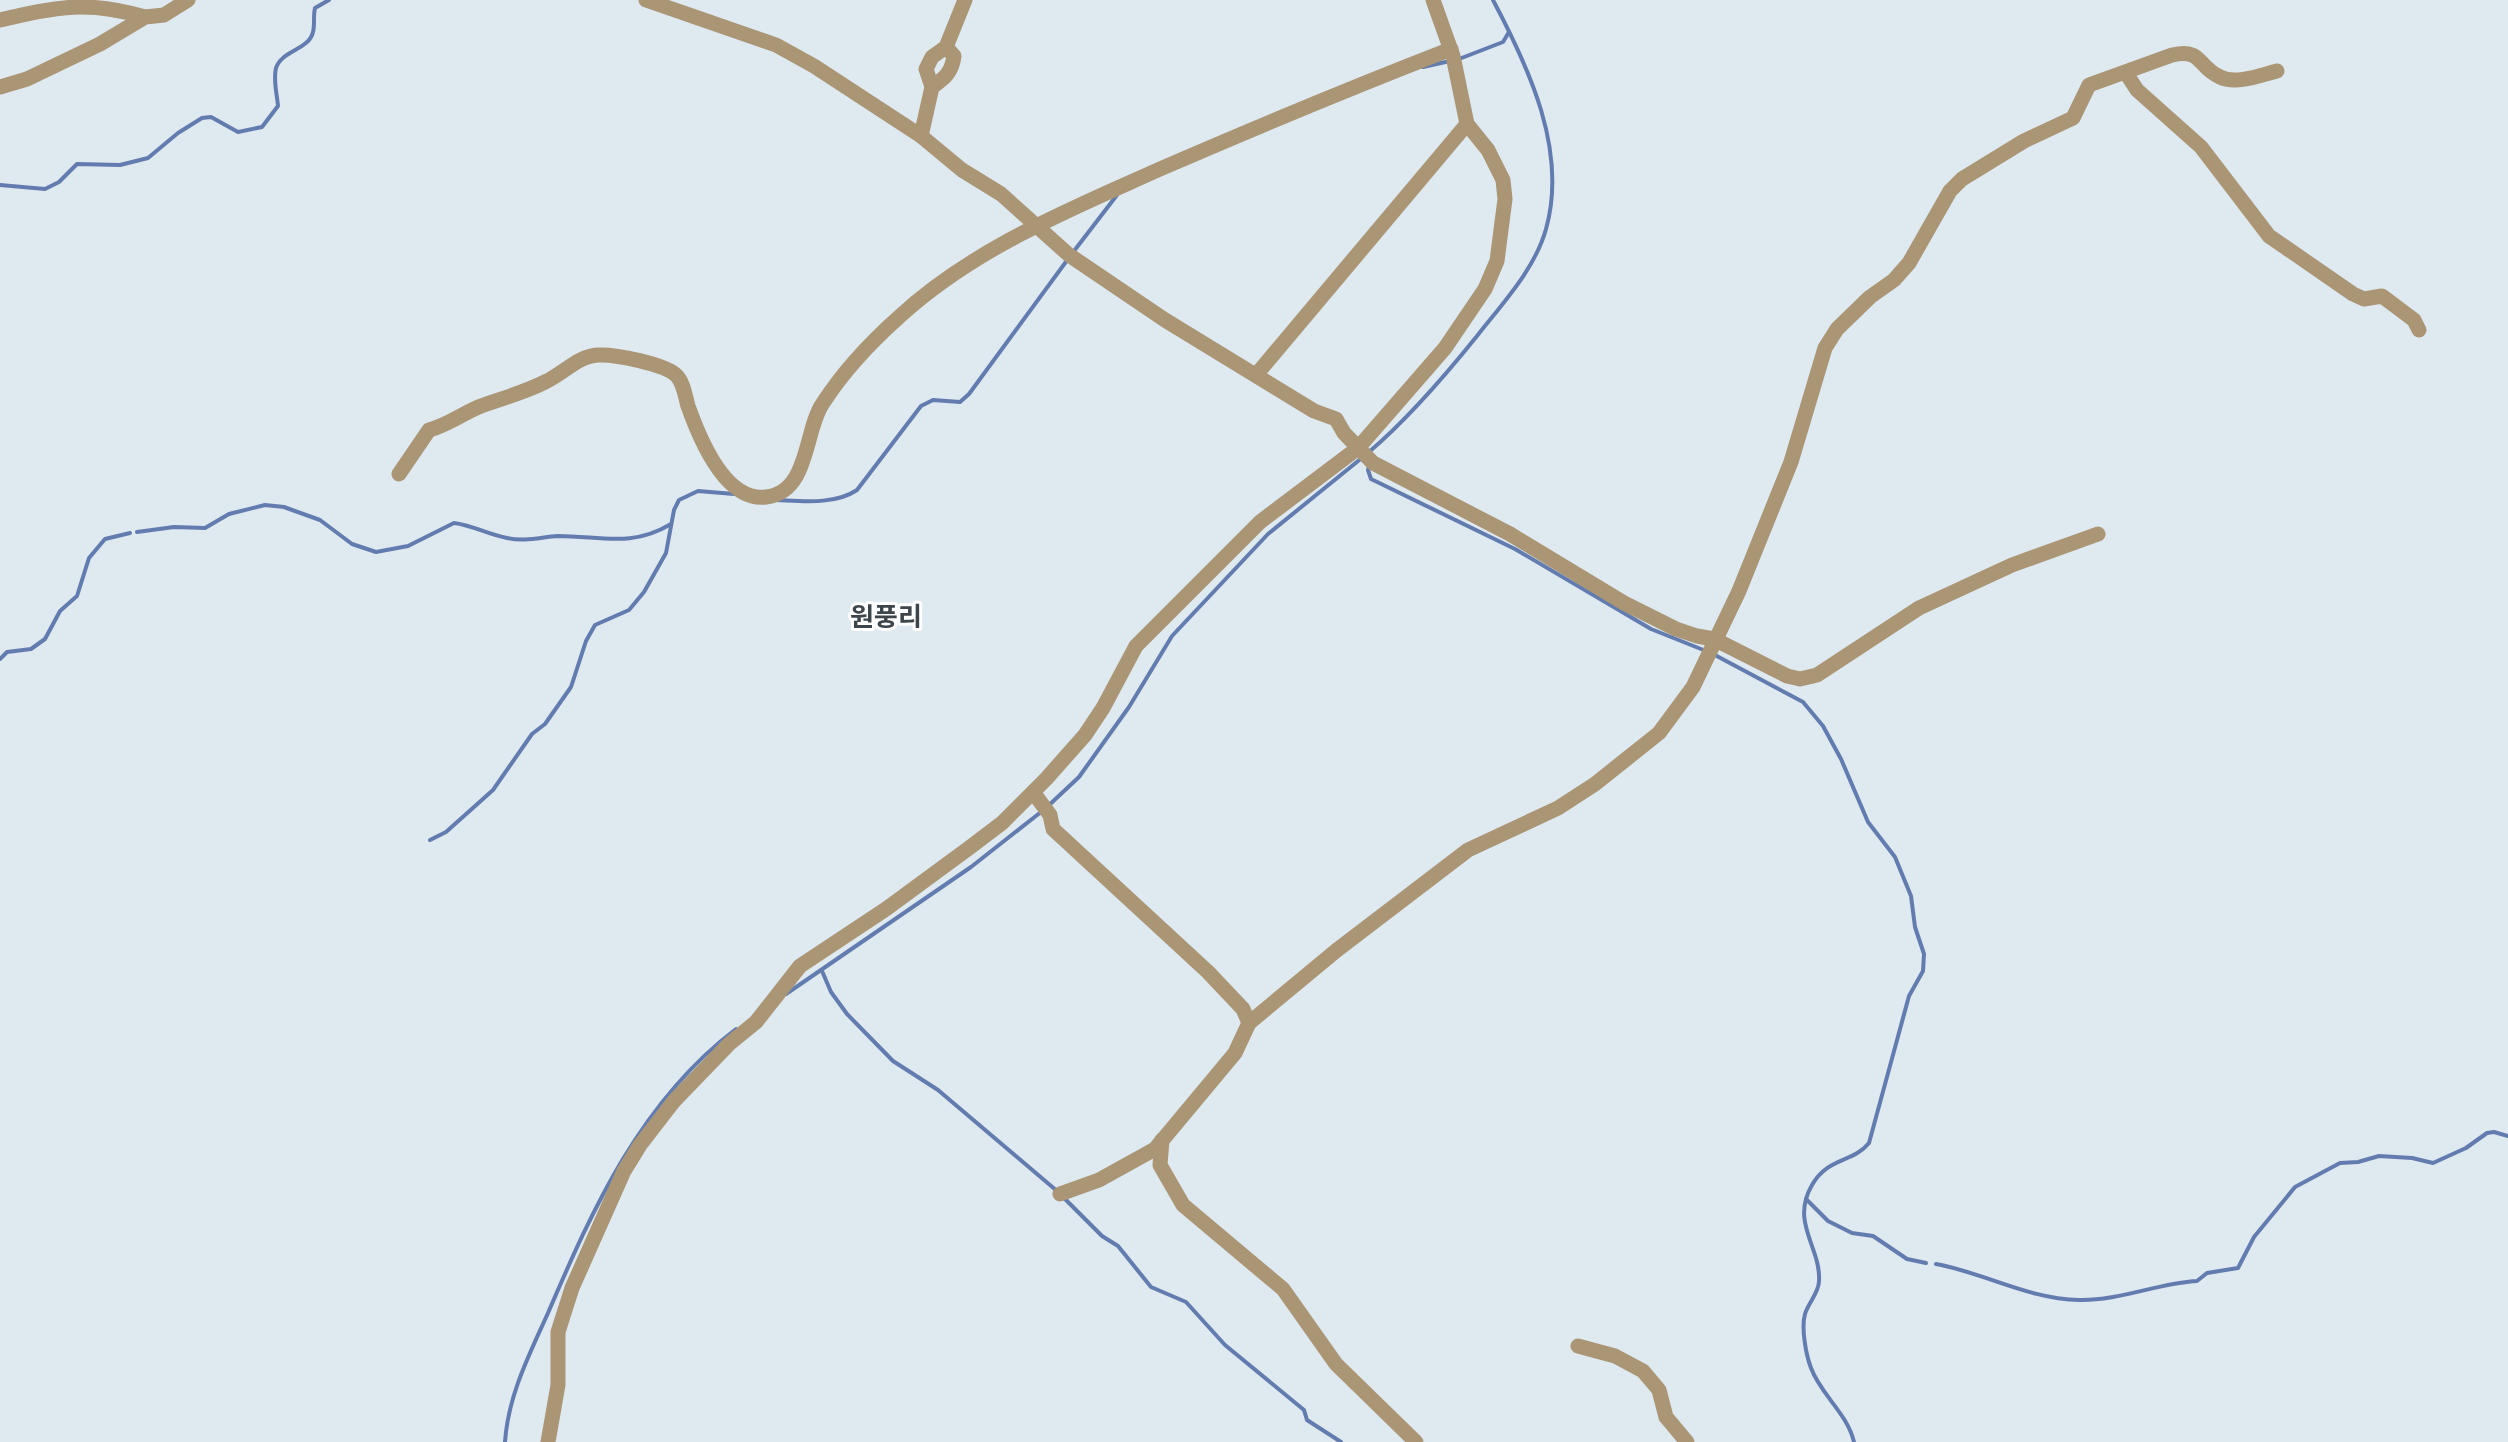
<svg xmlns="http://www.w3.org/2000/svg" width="2508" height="1442" viewBox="0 0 2508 1442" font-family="'Titillium Web','Noto Sans KR',sans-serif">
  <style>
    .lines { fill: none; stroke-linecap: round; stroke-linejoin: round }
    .stream { stroke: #637cb0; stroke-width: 4 }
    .minor { stroke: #aa9575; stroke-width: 15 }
    .labels { text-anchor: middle; stroke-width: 6; stroke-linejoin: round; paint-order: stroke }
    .quarter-label { font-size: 26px; font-weight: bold; fill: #3d454b; stroke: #fff }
  </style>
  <rect width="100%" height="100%" fill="#dfe9f0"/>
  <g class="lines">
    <g class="stream">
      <polyline points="1459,59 1503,42 1509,32"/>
      <polyline points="1423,67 1450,61"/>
      <path d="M 0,185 L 45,189 L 59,182 L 77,164 L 120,165 L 148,158 L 178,133 L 202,118 L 211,117 L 238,132 L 262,127 L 278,106 C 277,94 273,80 276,68 C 282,50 309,50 313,32 C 315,25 313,16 315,8 L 329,0"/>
      <polyline points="1074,251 1117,195"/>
      <path d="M 1369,452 C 1409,418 1444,377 1477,336 C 1502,304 1535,269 1546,229 C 1568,151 1529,68 1493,0"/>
      <polyline points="1369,466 1368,470 1371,479 1515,549 1651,629 1706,651"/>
      <path d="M 777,500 C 802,501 835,505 857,490 L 921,406 L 933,400 L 960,402 L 969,394 L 1068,259"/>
      <path d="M 137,532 L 174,527 L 205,528 L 229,514 L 265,505 L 284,507 L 320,520 L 352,544 L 376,552 L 408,546 L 454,523 C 472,525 489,535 507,538 C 525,542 541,537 558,536 C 601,536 631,548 671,524"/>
      <path d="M 1713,654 L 1803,702 L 1823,726 L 1841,759 L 1868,822 L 1895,857 L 1911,896 L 1915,927 L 1924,954 L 1923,971 L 1909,996 L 1869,1143 C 1853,1163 1828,1157 1812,1185 C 1790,1223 1821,1247 1819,1281 C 1819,1293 1808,1303 1805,1314 C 1801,1328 1806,1355 1811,1368 C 1821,1395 1847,1413 1854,1442"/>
      <polyline points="0,659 7,652 31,649 45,639 60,611 77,596 89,558 105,539 130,533"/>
      <polyline points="1047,807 1079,777 1129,707 1172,636 1268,534 1363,457"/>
      <polyline points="430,840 446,832 493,790 532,734 545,724 571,687 586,641 595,625 629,610 644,592 666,553 674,510 679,500 698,491 734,494"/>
      <polyline points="822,971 831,992 847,1014 893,1061 938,1090 1057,1191"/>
      <polyline points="786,994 971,867 1041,812"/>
      <polyline points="1062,1196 1102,1236 1118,1246 1151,1287 1186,1302 1225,1345 1304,1410 1307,1420 1341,1442"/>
      <polyline points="1806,1199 1828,1221 1852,1233 1873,1236 1907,1259 1926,1263"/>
      <path d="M 1936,1264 C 1985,1273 2028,1299 2079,1300 C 2119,1301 2158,1283 2197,1281 L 2207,1273 L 2238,1268 L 2254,1237 L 2295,1187 L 2340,1163 L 2358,1162 L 2379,1156 L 2412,1158 L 2433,1163 L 2466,1148 L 2487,1133 L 2494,1132 L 2508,1136"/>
      <path d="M 505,1442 C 508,1396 529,1355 548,1313 C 593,1208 641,1101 736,1029"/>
    </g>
    <g class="minor">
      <polyline points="646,0 776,45 814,66 921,136 962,170 1001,194 1069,255 1165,320 1314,411 1336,419 1344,433 1373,463 1510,534 1624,603 1676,629 1697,636 1714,639 1787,676 1800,679 1817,675 1919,608 2012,565 2098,534"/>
      <path d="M 0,20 C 58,7 86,0 145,17"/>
      <path d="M 946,47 L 954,56 C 952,72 945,78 932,87 L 926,69 L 932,57 L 946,47 L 965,0"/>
      <polyline points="2126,73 2137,90 2201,147 2269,236 2353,294 2364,299 2382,296 2414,320 2419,330"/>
      <polyline points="0,87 27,79 100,44 145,17 164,15 188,0"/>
      <polyline points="921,136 932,87"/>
      <polyline points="1256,375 1467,124"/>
      <path d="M 399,474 L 429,430 C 448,425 463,413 481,406 C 503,398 526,392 547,381 C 564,373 578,356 598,355 C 614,354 666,364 677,376 C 684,384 685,396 688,406 C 699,437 725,502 766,497 C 810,492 804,430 823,403 C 843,372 871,342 899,317 C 974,248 1069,210 1160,169 C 1257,127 1353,87 1451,49"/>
      <polyline points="1033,792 1050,815 1053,829 1208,972 1243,1009 1249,1023 1235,1053 1155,1149 1099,1180 1060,1194"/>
      <path d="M 1249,1023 L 1337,950 L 1468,850 L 1558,808 L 1595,784 L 1659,733 L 1693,687 L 1739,591 L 1791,462 L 1825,348 L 1837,329 L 1870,297 L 1894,280 L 1909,263 L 1950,191 L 1962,179 L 2024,141 L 2073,118 L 2089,85 L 2172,55 C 2203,48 2197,67 2220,77 C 2236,85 2261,75 2277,71"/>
      <polyline points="1162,1140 1160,1165 1183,1205 1283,1289 1336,1364 1416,1442"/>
      <polyline points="1578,1346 1615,1356 1643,1371 1659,1390 1666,1417 1687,1442"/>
      <polyline points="548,1442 558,1385 558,1332 572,1288 624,1171 640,1145 674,1101 729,1044 756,1022 800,966 886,909 969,848 1002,823 1046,779 1085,735 1103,708 1136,646 1260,522 1358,448 1445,348 1485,289 1497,261 1505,199 1503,180 1488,150 1467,124 1453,56 1433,0"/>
    </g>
  </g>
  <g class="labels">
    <g class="quarter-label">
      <text x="886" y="626">원풍리</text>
    </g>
  </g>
</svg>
